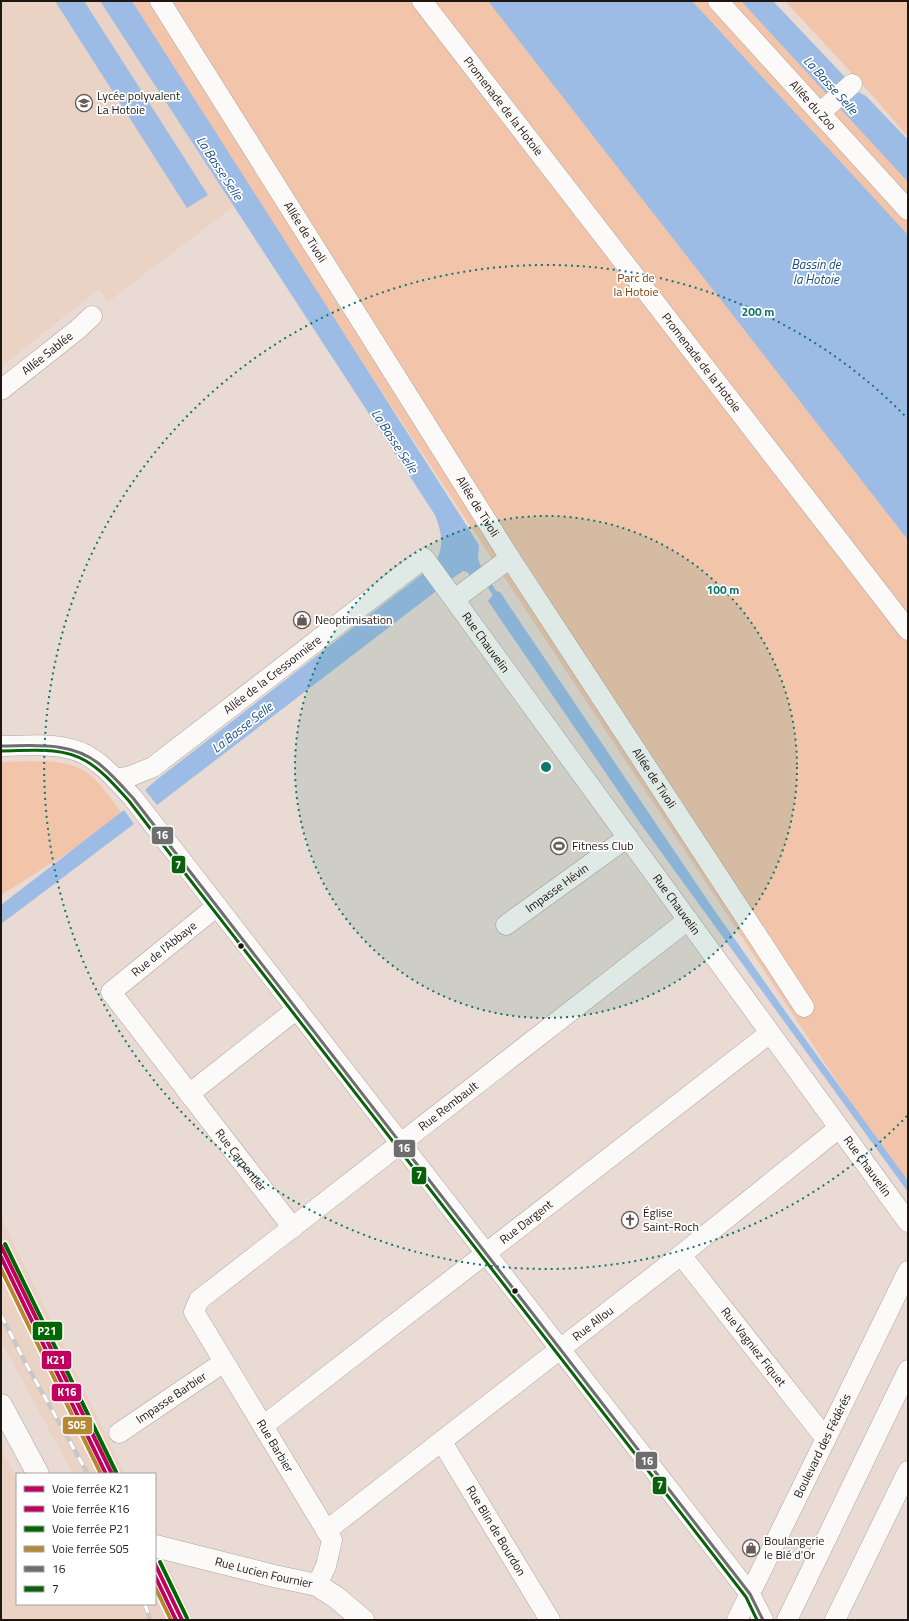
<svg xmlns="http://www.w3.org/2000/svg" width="909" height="1621" viewBox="0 0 909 1621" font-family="'Titillium Web',sans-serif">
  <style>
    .built { fill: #ead2c5 }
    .green { fill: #f2c5ab }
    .water { fill: #9cbce5 }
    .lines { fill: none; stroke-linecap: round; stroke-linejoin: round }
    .stream { stroke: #9cbce5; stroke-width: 5 }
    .minor-casing { stroke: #aea39d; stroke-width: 21 }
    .major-casing { stroke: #aea39d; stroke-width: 23 }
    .minor { stroke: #fcfaf8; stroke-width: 20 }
    .major { stroke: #fcfaf8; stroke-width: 22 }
    .rail-casing { stroke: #cac7c5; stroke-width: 4.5 }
    .rail { stroke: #fff; stroke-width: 3; stroke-dasharray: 9; stroke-linecap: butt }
    .bus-1-casing { stroke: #fff; stroke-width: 6 }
    .bus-2-casing { stroke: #fff; stroke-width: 6 }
    .bus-1 { stroke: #6e6e6e; stroke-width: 3 }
    .bus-2 { stroke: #0b610b; stroke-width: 3 }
    .rail-1-casing { stroke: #fff; stroke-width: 7 }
    .rail-2-casing { stroke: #fff; stroke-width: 7 }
    .rail-3-casing { stroke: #fff; stroke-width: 7 }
    .rail-4-casing { stroke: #fff; stroke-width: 7 }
    .rail-1 { stroke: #bf005f; stroke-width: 4 }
    .rail-2 { stroke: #bf005f; stroke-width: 4 }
    .rail-3 { stroke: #060; stroke-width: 4 }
    .rail-4 { stroke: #b58932; stroke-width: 4 }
    .ring { fill: none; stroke: #0f766e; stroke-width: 2; stroke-dasharray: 2 4 }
    .bus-dot { fill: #1f1612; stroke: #fff; stroke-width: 1.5 }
    .labels { text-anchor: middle; stroke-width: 3.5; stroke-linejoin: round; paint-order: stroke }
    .poi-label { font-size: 12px; fill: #1f1612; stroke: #fff; text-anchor: start }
    .street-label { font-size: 12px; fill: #1f1612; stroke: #fff }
    .park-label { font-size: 12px; fill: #803d0a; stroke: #fff }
    .water-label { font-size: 13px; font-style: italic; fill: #1a4d85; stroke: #fff }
    .centre { fill: #0f766e; stroke: #fff; stroke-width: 2 }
    .ring-label { font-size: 12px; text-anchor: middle; font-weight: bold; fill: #0f766e; stroke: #fff; stroke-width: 3.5; stroke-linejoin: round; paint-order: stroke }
    .line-badge { stroke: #fff; stroke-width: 1.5 }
    .badge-label { font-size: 11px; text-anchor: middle; font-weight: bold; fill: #fff }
  </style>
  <rect width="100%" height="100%" fill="#e9dbd3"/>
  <g class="built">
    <polygon points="1,1 100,1 234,206 108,302 99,289 1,367"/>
    <polygon points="1,1217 125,1474 73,1474 1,1341"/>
    <polygon points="1,1449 17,1479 17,1604 155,1604 155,1562 168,1565 193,1620 1,1620"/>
  </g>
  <g class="green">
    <polygon points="124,1 744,1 908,179 908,1189"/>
    <polygon points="785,1 908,1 908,137 873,96"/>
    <path d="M 1,762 C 30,762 67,756 90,775 C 101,783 116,806 125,817 L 1,895 Z"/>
  </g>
  <g class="water">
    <polygon points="55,1 84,1 208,195 187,208"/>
    <path d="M 100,1 L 132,1 L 479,545 L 478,558 L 481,567 L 470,575 L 467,572 L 463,571 L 450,580 L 436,561 C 445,545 441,531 435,515 Z"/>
    <polygon points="488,1 692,1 908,235 908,540"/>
    <polygon points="741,1 773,1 860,93 866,96 908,140 908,182"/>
    <polygon points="425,572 439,589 157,805 145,790 155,781"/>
    <polygon points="496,591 500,592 708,901 790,1018 908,1181 908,1192 640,823 488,601"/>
    <polygon points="124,810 134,824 1,924 1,905"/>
  </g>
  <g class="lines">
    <polyline class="stream" points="486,580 497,597"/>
    <g class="minor-casing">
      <g id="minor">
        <path id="s1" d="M 160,1 L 510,558 L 804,1007"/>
        <path id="s2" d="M 422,1 L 908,630"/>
        <path id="s3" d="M 718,1 L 908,210"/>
        <polyline points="820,113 852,84"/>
        <path id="s4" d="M 1,390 L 77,330 L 92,316"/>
        <polyline points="455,599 510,558"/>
        <path d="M 1,746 C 24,746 49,743 71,749 C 97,755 116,780 133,798 L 750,1594 L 763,1620"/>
        <path id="s5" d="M 115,779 L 131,776 L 153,767 L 424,558 L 908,1222"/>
        <path id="s6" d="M 217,906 L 111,992 L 293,1228"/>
        <path id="s7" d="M 506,925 L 628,837"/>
        <polyline points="189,1094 297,1009"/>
        <path id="s8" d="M 681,1255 L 826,1439"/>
        <path id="s9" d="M 263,1426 L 770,1033"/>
        <path id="s10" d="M 119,1433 L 224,1362"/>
        <path id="s11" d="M 442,1442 L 550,1620"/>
        <path id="s12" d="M 326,1531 L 681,1255 L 839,1128"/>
        <path id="s13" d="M 317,1585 L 326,1566 L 332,1540 L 194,1312 L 199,1300 L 688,920"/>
        <path id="s14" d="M 737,1620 L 908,1271"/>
        <polyline points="787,1620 908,1370"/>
        <polyline points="835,1620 908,1471"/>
      </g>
    </g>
    <g class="major-casing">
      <g id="major">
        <polyline points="1,1405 38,1474"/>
        <path id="s15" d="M 155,1546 L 274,1576 L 317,1585 L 337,1598 L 363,1620"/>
      </g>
    </g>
    <use href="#minor" class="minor"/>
    <use href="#major" class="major"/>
    <g class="rail-casing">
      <g id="rail">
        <polyline points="1,1315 24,1360 88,1474"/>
        <polyline points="145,1604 150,1620"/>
      </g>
    </g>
    <use href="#rail" class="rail"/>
    <g class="bus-1-casing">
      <path id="bus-1" d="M 1,746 C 34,746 70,741 98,763 C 111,773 122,786 133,798 L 750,1594 L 763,1620"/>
    </g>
    <g class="bus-2-casing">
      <path id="bus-2" d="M 1,751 C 29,751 61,746 86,761 C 103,771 116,787 129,801 L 746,1597 L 757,1620"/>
    </g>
    <use href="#bus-1" class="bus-1"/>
    <use href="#bus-2" class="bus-2"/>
    <g class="rail-1-casing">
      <g id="rail-1">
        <polyline points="1,1246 112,1474"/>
        <polyline points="155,1564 182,1620"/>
      </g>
    </g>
    <g class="rail-2-casing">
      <g id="rail-2">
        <polyline points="1,1257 106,1474"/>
        <polyline points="155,1576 176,1620"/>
      </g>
    </g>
    <g class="rail-3-casing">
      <g id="rail-3">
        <polyline points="5,1244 116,1472"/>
        <polyline points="160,1562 187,1618"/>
      </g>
    </g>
    <g class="rail-4-casing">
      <g id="rail-4">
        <polyline points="1,1269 101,1474"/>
        <polyline points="155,1587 171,1620"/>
      </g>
    </g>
    <use href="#rail-1" class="rail-1"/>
    <use href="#rail-2" class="rail-2"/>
    <use href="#rail-3" class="rail-3"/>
    <use href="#rail-4" class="rail-4"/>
  </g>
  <circle cx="546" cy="767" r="251" fill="#0f766e" fill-opacity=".12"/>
  <g class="ring">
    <circle cx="546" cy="767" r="251"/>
    <path d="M907 1116A502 502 0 1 1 907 418"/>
  </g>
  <defs>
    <g id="school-ring" transform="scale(0.9)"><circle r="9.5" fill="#fff" stroke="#665b56" stroke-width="1.5"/><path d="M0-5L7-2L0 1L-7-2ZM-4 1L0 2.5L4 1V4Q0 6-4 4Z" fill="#665b56"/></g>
    <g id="shop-ring" transform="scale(0.9)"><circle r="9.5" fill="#fff" stroke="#665b56" stroke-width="1.5"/><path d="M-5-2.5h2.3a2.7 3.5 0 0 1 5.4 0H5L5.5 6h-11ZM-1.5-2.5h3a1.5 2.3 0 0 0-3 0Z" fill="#665b56"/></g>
    <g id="stadium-ring" transform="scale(0.9)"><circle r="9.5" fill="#fff" stroke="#665b56" stroke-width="1.5"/><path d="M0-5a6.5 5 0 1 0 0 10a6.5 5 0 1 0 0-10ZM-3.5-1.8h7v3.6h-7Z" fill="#665b56"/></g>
    <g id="church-ring" transform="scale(0.9)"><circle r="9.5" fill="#fff" stroke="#665b56" stroke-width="1.5"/><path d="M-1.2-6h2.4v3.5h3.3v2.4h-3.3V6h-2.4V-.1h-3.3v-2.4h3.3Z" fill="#665b56"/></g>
  </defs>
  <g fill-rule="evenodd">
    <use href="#school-ring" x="84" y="103"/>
    <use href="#shop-ring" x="302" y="620"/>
    <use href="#stadium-ring" x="559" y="846"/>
    <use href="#church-ring" x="630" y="1220"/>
    <use href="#shop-ring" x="751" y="1548"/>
  </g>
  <g class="bus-dot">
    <circle cx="241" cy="946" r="3.5"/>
    <circle cx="515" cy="1291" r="3.5"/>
  </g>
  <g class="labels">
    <g class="poi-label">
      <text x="97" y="100">Lycée polyvalent<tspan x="97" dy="14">La Hotoie</tspan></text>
      <text x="315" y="624">Neoptimisation</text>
      <text x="572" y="850">Fitness Club</text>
      <text x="643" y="1217">Église<tspan x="643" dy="14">Saint-Roch</tspan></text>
      <text x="764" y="1545">Boulangerie<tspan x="764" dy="14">le Blé d'Or</tspan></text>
    </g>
    <g class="street-label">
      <text dy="4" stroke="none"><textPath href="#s3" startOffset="141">Allée du Zoo</textPath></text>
      <text dy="4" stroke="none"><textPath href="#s2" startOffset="133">Promenade de la Hotoie</textPath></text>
      <text dy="4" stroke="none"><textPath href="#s1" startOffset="273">Allée de Tivoli</textPath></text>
      <text dy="4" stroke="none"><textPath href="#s4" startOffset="59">Allée Sablée</textPath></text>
      <text dy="4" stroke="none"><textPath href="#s2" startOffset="457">Promenade de la Hotoie</textPath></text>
      <text dy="4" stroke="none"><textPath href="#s1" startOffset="597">Allée de Tivoli</textPath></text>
      <text dy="4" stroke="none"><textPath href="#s5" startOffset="487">Rue Chauvelin</textPath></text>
      <text dy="4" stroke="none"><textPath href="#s5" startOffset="191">Allée de la Cressonnière</textPath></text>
      <text dy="4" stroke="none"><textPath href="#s1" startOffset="921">Allée de Tivoli</textPath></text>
      <text dy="4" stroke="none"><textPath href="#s7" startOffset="63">Impasse Hévin</textPath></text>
      <text dy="4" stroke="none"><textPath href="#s5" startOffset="811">Rue Chauvelin</textPath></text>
      <text transform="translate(164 949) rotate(-39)" y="4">Rue de l'Abbaye</text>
      <text dy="4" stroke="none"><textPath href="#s13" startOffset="643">Rue Rembault</textPath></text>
      <text dy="4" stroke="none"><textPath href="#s6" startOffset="349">Rue Carpentier</textPath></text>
      <text dy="4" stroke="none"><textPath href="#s5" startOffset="1135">Rue Chauvelin</textPath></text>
      <text dy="4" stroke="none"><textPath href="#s9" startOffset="333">Rue Dargent</textPath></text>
      <text dy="4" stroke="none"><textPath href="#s12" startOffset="338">Rue Allou</textPath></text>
      <text dy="4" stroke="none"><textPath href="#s8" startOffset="117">Rue Vagniez Fiquet</textPath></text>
      <text dy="4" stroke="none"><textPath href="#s10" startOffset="63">Impasse Barbier</textPath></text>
      <text transform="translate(275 1446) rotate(59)" y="4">Rue Barbier</text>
      <text dy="4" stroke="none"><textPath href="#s14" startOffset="194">Boulevard des Fédérés</textPath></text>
      <text dy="4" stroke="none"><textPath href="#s11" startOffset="104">Rue Blin de Bourdon</textPath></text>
      <text dy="4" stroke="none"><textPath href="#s15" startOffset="112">Rue Lucien Fournier</textPath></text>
    </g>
    <g class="park-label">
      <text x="636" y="282">Parc de<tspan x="636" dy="14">la Hotoie</tspan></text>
    </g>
    <g class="water-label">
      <text transform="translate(831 85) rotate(48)" y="5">La Basse Selle</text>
      <text transform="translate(220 168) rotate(57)" y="5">La Basse Selle</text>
      <text x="816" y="269">Bassin de<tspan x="816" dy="15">la Hotoie</tspan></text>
      <text transform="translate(395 441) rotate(57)" y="5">La Basse Selle</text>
      <text transform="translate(242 727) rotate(-38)" y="5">La Basse Selle</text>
    </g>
  </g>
  <circle cx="546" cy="767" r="6" class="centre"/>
  <g class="ring-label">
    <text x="758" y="316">200 m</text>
    <text x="723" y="594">100 m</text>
  </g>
  <g class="line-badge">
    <rect x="151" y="826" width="23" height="19" rx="4" fill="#6e6e6e"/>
    <rect x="171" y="855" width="15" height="19" rx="4" fill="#0b610b"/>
    <rect x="393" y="1139" width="23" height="19" rx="4" fill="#6e6e6e"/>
    <rect x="411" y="1166" width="16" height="19" rx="4" fill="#0b610b"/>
    <rect x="32" y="1321" width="31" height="20" rx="4" fill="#060"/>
    <rect x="41" y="1350" width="31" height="20" rx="4" fill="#bf005f"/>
    <rect x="51" y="1383" width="31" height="19" rx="4" fill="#bf005f"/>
    <rect x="62" y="1416" width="31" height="19" rx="4" fill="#b58932"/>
    <rect x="635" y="1451" width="23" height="19" rx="4" fill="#6e6e6e"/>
    <rect x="652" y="1476" width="15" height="19" rx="4" fill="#0b610b"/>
  </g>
  <g class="badge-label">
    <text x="162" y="839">16</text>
    <text x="178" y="869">7</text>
    <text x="404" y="1152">16</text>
    <text x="419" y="1179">7</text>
    <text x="47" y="1335">P21</text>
    <text x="56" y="1364">K21</text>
    <text x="67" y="1396">K16</text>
    <text x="77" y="1429">S05</text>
    <text x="647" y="1465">16</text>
    <text x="660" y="1489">7</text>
  </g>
  <rect width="909" height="1621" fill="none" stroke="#1f1612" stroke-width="4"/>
  <rect x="16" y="1473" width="140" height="132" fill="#ffffff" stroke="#a5a2a0"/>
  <rect x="24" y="1486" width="20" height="6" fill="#bf005f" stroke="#a5a2a0"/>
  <text x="52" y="1493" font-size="12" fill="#1f1612">Voie ferrée K21</text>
  <rect x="24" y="1506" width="20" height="6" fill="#bf005f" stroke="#a5a2a0"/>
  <text x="52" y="1513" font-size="12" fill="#1f1612">Voie ferrée K16</text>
  <rect x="24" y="1526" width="20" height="6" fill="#006600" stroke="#a5a2a0"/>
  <text x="52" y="1533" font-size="12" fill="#1f1612">Voie ferrée P21</text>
  <rect x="24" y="1546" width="20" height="6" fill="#b58932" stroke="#a5a2a0"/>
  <text x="52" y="1553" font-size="12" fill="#1f1612">Voie ferrée S05</text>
  <rect x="24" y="1566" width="20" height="6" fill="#6e6e6e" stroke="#a5a2a0"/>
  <text x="52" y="1573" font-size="12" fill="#1f1612">16</text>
  <rect x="24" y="1586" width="20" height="6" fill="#0b610b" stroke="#a5a2a0"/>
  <text x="52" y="1593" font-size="12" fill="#1f1612">7</text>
</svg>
